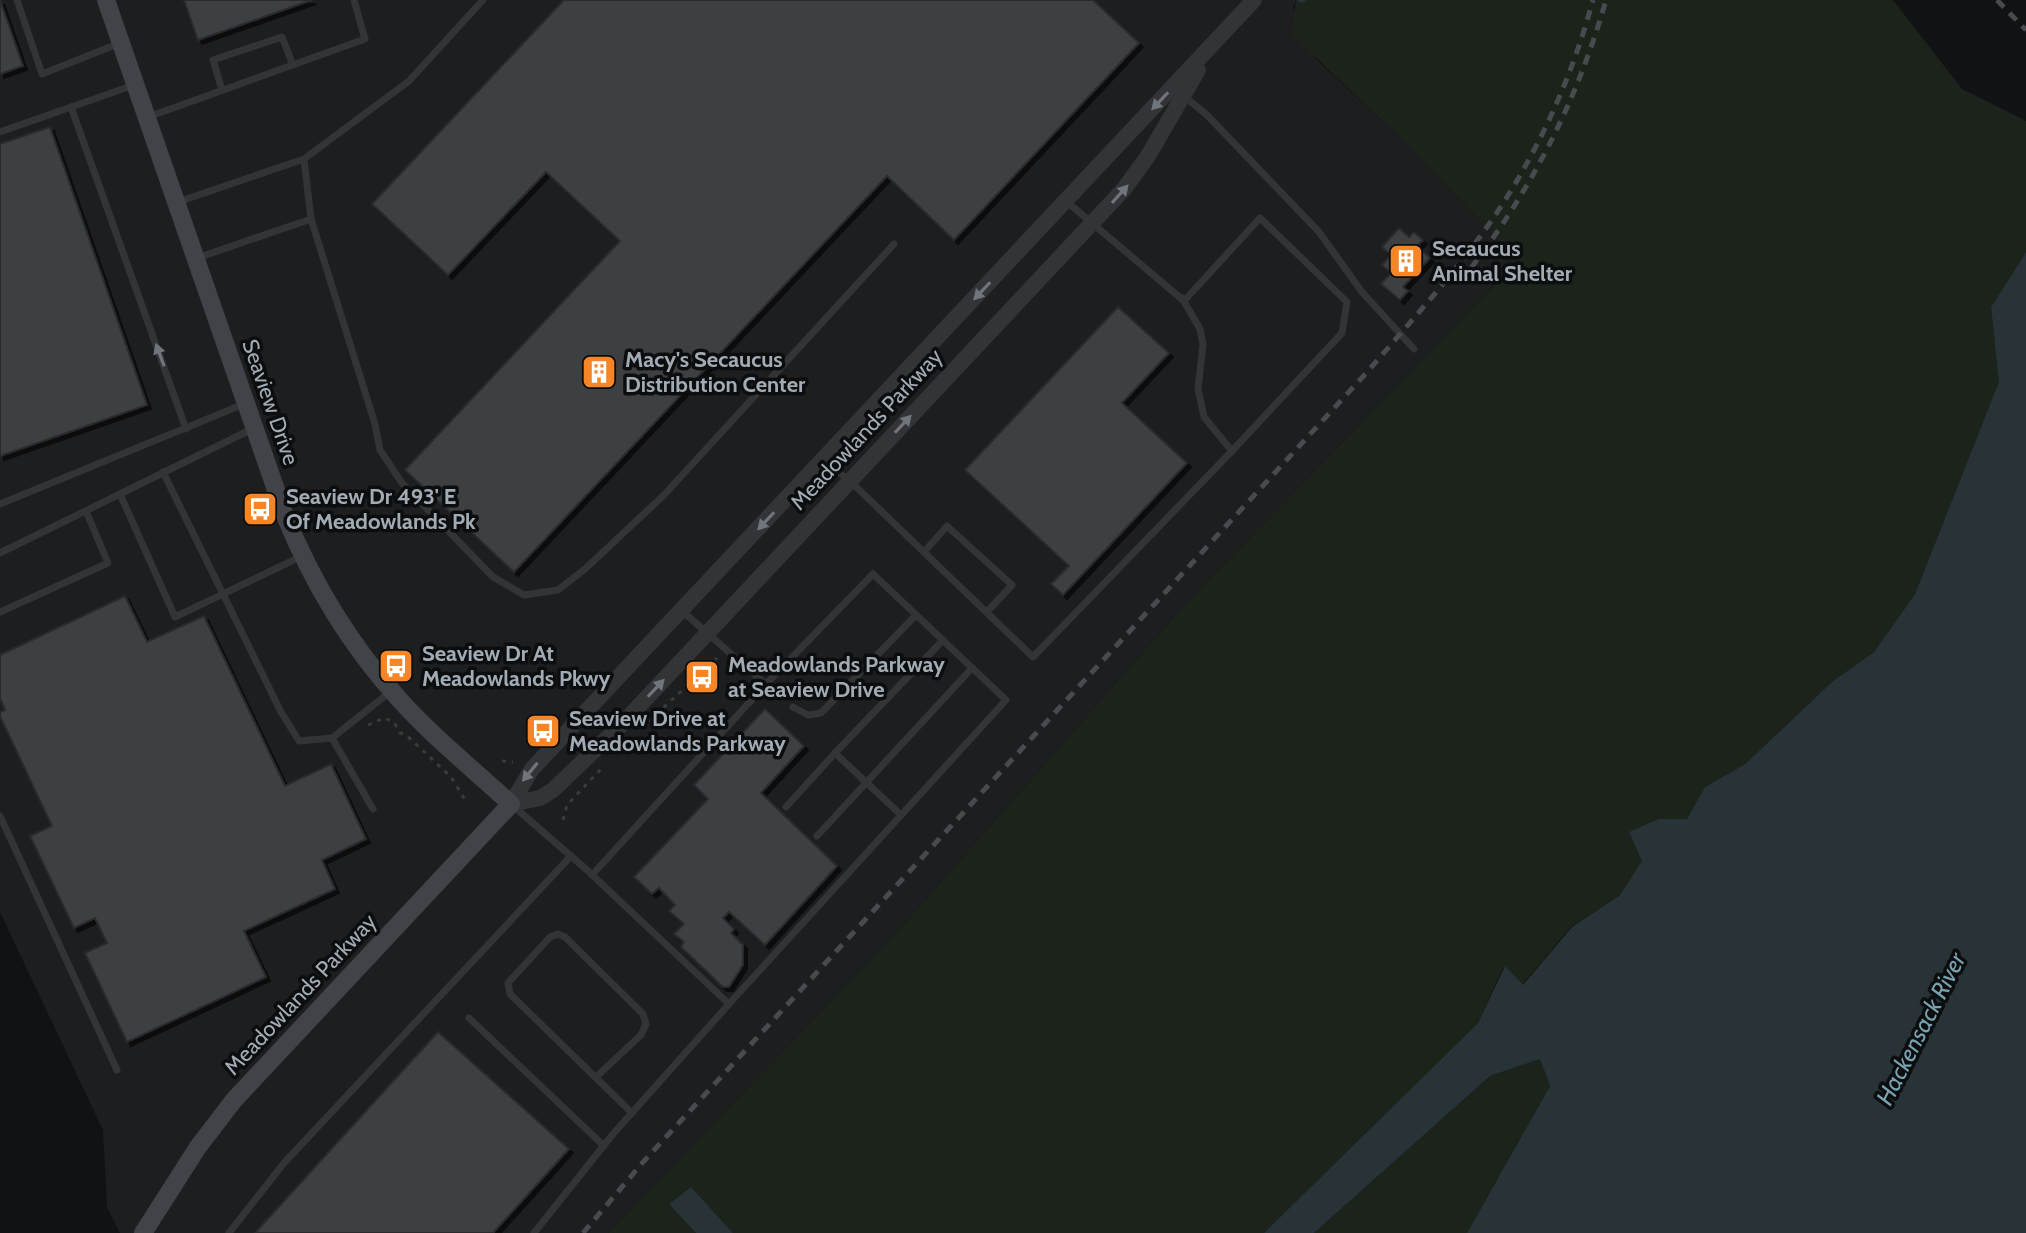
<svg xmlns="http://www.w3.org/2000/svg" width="2026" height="1233" viewBox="0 0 2026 1233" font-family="Cabin,sans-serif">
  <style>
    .built { fill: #1d1e20 }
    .green { fill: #1c231b }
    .water { fill: #283337 }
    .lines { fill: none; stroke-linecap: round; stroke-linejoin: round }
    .stream { stroke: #283337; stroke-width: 5 }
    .building { fill: #3d4043; stroke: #2b2c2f; stroke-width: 2; filter: url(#shadow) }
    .path { stroke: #383b3f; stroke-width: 3; stroke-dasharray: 4 6; stroke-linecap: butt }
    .service { stroke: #323438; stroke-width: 7 }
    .tertiary { stroke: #323438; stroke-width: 16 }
    .secondary { stroke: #404448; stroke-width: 18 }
    .rail { stroke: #474b4f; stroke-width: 5; stroke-dasharray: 10 8; stroke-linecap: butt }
    .oneway { fill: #70757c }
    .labels { text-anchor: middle; stroke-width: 7; stroke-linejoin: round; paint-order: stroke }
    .poi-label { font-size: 22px; font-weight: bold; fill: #a2abb4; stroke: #0c0d0e; text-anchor: start }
    .street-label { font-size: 22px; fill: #a2abb4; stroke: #0c0d0e }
    .water-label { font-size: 24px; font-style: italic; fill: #78a2b0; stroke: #0c0d0e }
  </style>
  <defs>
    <filter id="shadow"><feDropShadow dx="4" dy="4" stdDeviation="0" flood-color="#0009"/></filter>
  </defs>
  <rect width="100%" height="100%" fill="#111213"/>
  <polygon class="built" points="0,0 1296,0 1293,8 1316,59 1399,137 1518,261 1186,603 894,935 608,1233 120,1233 107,1207 103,1130 0,912"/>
  <g class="green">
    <polygon points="1296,0 1893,0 1962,89 2026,121 2026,252 1991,307 2000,382 1915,594 1874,652 1833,681 1745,764 1705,787 1687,820 1659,819 1643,861 1620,895 1571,927 1522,985 1504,966 1478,1023 1264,1233 733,1233 691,1187 669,1204 696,1233 608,1233 894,935 1186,603 1518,261 1399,137 1291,34"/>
    <polygon points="1540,1059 1550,1086 1467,1233 1314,1233 1490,1076"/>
  </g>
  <g class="water">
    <polygon points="2026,252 2026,1233 1467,1233 1550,1086 1540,1059 1490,1076 1314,1233 1264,1233 1478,1023 1505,966 1523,985 1572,927 1620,895 1642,861 1629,832 1659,819 1687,819 1705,787 1745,764 1833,681 1874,652 1915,594 1999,382 1991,307"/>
    <polygon points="691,1187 733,1233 696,1233 669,1204"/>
  </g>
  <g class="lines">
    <polyline class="stream" points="1300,0 1303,0"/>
  </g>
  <g class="building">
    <polygon points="0,0 23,66 0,74"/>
    <polygon points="184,0 312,0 198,40"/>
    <polygon points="564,0 1093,0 1139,43 954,240 887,176 514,572 405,470 620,241 546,172 448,275 372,204"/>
    <polygon points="50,127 147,405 0,456 0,144"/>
    <polygon points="1399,228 1409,237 1414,232 1423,240 1417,246 1430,258 1403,287 1408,291 1400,300 1381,284 1391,273 1382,265 1391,255 1382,247"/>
    <polygon points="1118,307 1169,353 1122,403 1187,463 1063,595 1051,584 1069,566 965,470"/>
    <polygon points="125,596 147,642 204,616 285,786 331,764 366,839 322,860 335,889 244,931 266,977 127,1042 85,953 107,943 95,918 74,928 30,836 52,826 0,716 0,712 5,710 0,698 0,655"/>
    <polygon points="765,709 804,746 761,793 837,866 765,945 729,912 723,918 734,929 731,933 743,945 743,965 729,987 723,987 681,947 684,942 674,934 684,924 669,911 675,905 659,888 652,894 634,877 708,799 694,785"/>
    <polygon points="438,1032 569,1149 493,1233 255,1233"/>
  </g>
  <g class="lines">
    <g class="path">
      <polyline points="649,721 717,658"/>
      <polyline points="368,725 384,718 394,722 400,733 405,734 451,777 467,803"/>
      <polyline points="502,761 513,762"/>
      <polyline points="563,820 567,805 601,769"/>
    </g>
    <g class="service">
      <polyline points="17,0 42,74 120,43"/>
      <polyline points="222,90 213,60 282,37 293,65"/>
      <polyline points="1185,97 1207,115 1319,232 1362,292 1414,349"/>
      <polyline points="71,107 186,429"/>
      <polyline points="148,117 365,39 354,0"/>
      <polyline points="0,132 134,85"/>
      <polyline points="304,159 311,219"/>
      <polyline points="178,202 304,159 409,81 483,0"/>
      <polyline points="197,258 311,219 375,424 380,450 402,483 493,577 524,595 558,590 585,569 664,495 894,244"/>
      <polyline points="1182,298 1200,329 1203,344 1198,389 1204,417 1232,451"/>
      <polyline points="823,460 850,481 1033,657 1232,451 1342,333 1347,302 1260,218 1184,301 1066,201"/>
      <polyline points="163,472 281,712 299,741 332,738 390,692"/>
      <polyline points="120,494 175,617 300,557"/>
      <polyline points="0,504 244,404"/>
      <polyline points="924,552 947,526 1012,585 987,612"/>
      <polyline points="0,553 252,429"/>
      <polyline points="681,610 779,696"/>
      <polyline points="0,612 108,563 86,511"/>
      <polyline points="793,707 808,715 821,713 916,615"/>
      <polyline points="332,738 373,809"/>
      <polyline points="512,805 587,870 729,1004 613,1134 534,1233"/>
      <polyline points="786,807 835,753"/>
      <polyline points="901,815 835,753 943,640"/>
      <polyline points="0,816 117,1070"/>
      <polyline points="817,836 972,668"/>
      <polyline points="592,875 766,684 873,574 1006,700 729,1004"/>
      <polyline points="469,1018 604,1146"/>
      <polyline points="596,1077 641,1035 646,1024 643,1014 565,937 558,934 550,937 508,983 510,994 632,1113"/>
      <polyline points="229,1233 284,1163 571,856"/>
    </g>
    <g class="tertiary">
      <polyline points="511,804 532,769 1254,0"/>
      <polyline points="511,804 540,798 553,790 623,723 1124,189 1148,156 1198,70"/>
    </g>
    <path class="secondary" d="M 106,0 L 284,513 C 312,582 349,644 399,699 C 433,737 473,769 511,804 L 234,1100 L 198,1147 L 143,1233"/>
    <g class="rail">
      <polyline points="1997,0 2026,30"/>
      <path d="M 1460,282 C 1528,197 1576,105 1606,0"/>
      <path d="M 583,1233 L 644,1161 L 1369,370 C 1409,323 1451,278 1487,227 C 1535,159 1571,81 1593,0"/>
    </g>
  </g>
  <defs><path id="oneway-solid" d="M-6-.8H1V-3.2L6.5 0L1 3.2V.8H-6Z" transform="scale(2)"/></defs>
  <g class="oneway">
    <use href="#oneway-solid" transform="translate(1160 101) rotate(133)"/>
    <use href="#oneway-solid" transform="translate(1120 194) rotate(-48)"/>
    <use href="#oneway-solid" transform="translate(982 291) rotate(133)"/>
    <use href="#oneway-solid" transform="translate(160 355) rotate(-110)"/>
    <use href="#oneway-solid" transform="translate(903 424) rotate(-47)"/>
    <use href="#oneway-solid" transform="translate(766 521) rotate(133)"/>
    <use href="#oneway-solid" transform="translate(656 688) rotate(-47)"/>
    <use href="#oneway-solid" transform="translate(530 772) rotate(129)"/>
  </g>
  <defs>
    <g id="building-square" transform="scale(1.8)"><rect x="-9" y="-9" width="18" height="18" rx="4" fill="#f58527" stroke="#0c0d0e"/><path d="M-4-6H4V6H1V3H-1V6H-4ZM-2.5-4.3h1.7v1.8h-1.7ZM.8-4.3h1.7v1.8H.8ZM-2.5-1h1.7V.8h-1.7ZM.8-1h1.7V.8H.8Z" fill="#fff"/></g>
    <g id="bus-square" transform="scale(1.8)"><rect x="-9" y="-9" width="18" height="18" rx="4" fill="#f58527" stroke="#0c0d0e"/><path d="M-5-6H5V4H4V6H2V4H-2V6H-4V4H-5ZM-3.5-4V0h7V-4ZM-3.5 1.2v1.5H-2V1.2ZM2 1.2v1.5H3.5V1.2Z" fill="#fff"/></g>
  </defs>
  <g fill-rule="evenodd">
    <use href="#building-square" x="1406" y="261"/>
    <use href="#building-square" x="599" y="372"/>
    <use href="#bus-square" x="260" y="509"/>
    <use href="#bus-square" x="396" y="666"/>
    <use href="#bus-square" x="702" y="677"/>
    <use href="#bus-square" x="543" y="731"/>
  </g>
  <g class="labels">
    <g class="poi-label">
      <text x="1432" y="256">Secaucus<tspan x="1432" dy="25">Animal Shelter</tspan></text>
      <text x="625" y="367">Macy's Secaucus<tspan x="625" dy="25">Distribution Center</tspan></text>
      <text x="286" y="504">Seaview Dr 493' E<tspan x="286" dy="25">Of Meadowlands Pk</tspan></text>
      <text x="422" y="661">Seaview Dr At<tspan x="422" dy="25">Meadowlands Pkwy</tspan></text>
      <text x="728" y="672">Meadowlands Parkway<tspan x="728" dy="25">at Seaview Drive</tspan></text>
      <text x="569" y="726">Seaview Drive at<tspan x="569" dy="25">Meadowlands Parkway</tspan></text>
    </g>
    <g class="street-label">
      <text transform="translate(271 402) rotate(71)" y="8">Seaview Drive</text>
      <text transform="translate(866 429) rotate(-47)" y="8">Meadowlands Parkway</text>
      <text transform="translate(300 994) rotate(-47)" y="8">Meadowlands Parkway</text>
    </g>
    <g class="water-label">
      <text transform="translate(1921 1029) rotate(-63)" y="8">Hackensack River</text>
    </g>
  </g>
</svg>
